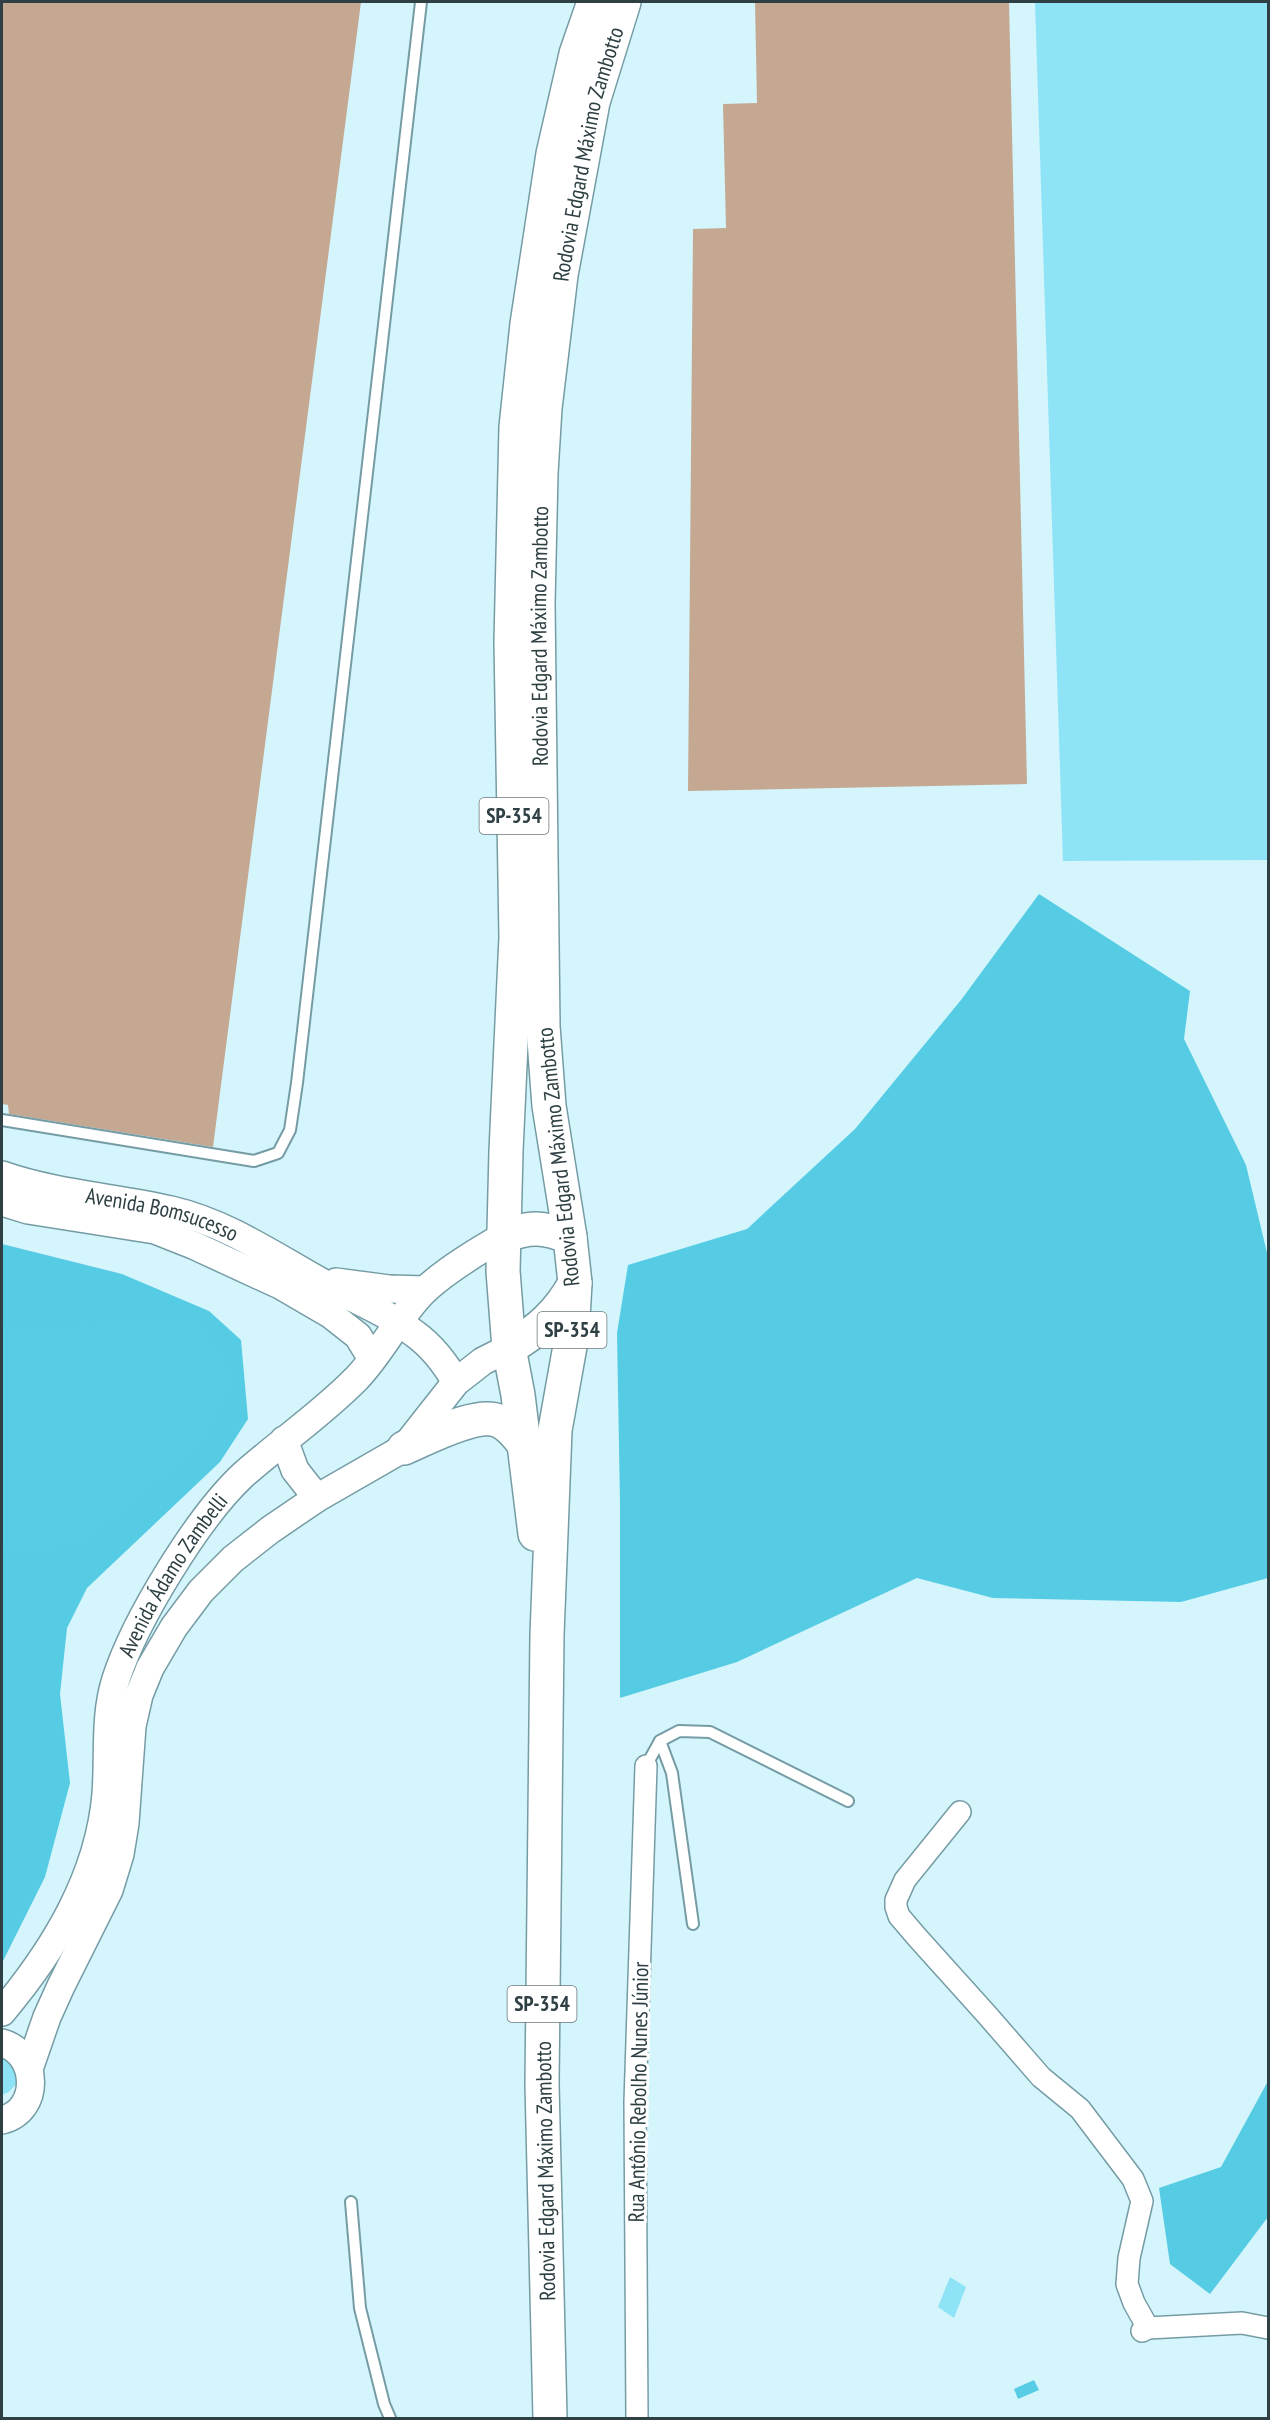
<svg xmlns="http://www.w3.org/2000/svg" width="1270" height="2420" viewBox="0 0 1270 2420" font-family="'PT Sans Narrow',sans-serif">
  <style>
    .green { fill: #8ee3f6 }
    .forest { fill: #55cce4 }
    .water { fill: #56cde5 }
    .building { fill: #c4a892 }
    .lines { fill: none; stroke-linecap: round; stroke-linejoin: round }
    .service-casing { stroke: #759ca5; stroke-width: 14 }
    .minor-casing { stroke: #759ca5; stroke-width: 24 }
    .tertiary-casing { stroke: #759ca5; stroke-width: 30 }
    .primary-casing { stroke: #759ca5; stroke-width: 36 }
    .service { stroke: #fff; stroke-width: 10 }
    .minor { stroke: #fff; stroke-width: 21 }
    .tertiary { stroke: #fff; stroke-width: 27 }
    .primary { stroke: #fff; stroke-width: 33 }
    .labels { text-anchor: middle; stroke-width: 6; stroke-linejoin: round; paint-order: stroke }
    .shield { fill: #fff; stroke: #6d797c; stroke-width: 1.5 }
    .shield-label { font-size: 21px; font-weight: bold; fill: #2f4044 }
    .street-label { font-size: 22px; fill: #2f4044; stroke: #fff }
  </style>
  <rect width="100%" height="100%" fill="#d4f5fc"/>
  <g class="green">
    <polygon points="1035,2 1268,2 1268,860 1063,861"/>
    <polygon points="2,2050 5,2050 19,2081 9,2092 2,2095"/>
    <polygon points="950,2277 966,2287 954,2318 938,2307"/>
  </g>
  <g class="forest">
    <polygon points="1039,894 1190,991 1184,1039 1246,1165 1268,1257 1268,1578 1181,1602 993,1598 917,1578 737,1662 620,1698 620,1503 617,1333 628,1265 747,1229 855,1129 961,1000"/>
    <polygon points="2,1244 122,1274 209,1311 241,1340 248,1419 220,1462 87,1588 67,1628 60,1694 70,1783 45,1877 2,1963"/>
    <polygon points="1268,2081 1268,2217 1210,2294 1170,2264 1159,2188 1221,2167"/>
  </g>
  <g class="water">
    <polygon points="201,1326 231,1381 196,1444 140,1494 81,1541 34,1548 2,1549 2,1328"/>
    <polygon points="1034,2380 1039,2390 1018,2399 1014,2389"/>
  </g>
  <g class="building">
    <polygon points="2,2 361,2 213,1147 9,1114 8,1105 2,1104"/>
    <polygon points="755,2 1009,2 1027,784 688,791 693,229 726,228 723,104 757,103"/>
  </g>
  <g class="lines">
    <g class="service-casing">
      <g id="service">
        <polyline points="2,1120 254,1161 278,1153 290,1130 297,1083 421,2"/>
        <polyline points="660,1741 672,1773 693,1924"/>
        <polyline points="646,1766 660,1741 679,1731 710,1732 848,1801"/>
        <polyline points="351,2202 360,2308 384,2404 390,2418"/>
      </g>
    </g>
    <g class="minor-casing">
      <g id="minor">
        <polyline points="960,1812 905,1880 896,1900 896,1907 899,1916 916,1936 988,2016 1041,2077 1080,2109 1133,2179 1142,2201 1129,2258 1127,2284 1134,2303 1148,2328"/>
        <polyline points="1142,2331 1148,2328 1242,2323 1268,2328"/>
        <polyline points="637,2418 635,2102 646,1766"/>
      </g>
    </g>
    <g class="tertiary-casing">
      <g id="tertiary">
        <path id="s1" d="M 2,1175 C 56,1194 115,1197 171,1210 C 227,1223 274,1256 323,1283 C 354,1299 388,1313 415,1334 C 433,1347 445,1363 456,1382"/>
        <polyline points="2,1202 28,1210 155,1230 193,1245 282,1286 330,1314 358,1336 372,1359"/>
        <polyline points="336,1282 389,1289 425,1290"/>
        <polyline points="284,1440 295,1470 317,1498"/>
        <path id="s2" d="M 2,2012 C 54,1950 99,1877 106,1794 C 109,1755 104,1716 116,1679 C 135,1620 198,1517 243,1475 C 280,1442 322,1414 357,1378 C 382,1352 398,1317 424,1291 C 446,1270 478,1251 504,1236"/>
        <path d="M 2,2043 C 39,2053 41,2111 2,2120"/>
        <polyline points="29,2069 47,2017 61,1986 109,1890 120,1854 125,1823 132,1726 139,1695 150,1668 174,1627 201,1591 233,1559 270,1530 317,1498 404,1448 456,1382 483,1361 509,1348"/>
      </g>
    </g>
    <g class="primary-casing">
      <g id="primary">
        <path d="M 504,1236 C 531,1226 543,1227 570,1237"/>
        <path d="M 509,1348 C 538,1331 559,1313 575,1283"/>
        <path d="M 404,1448 C 426,1439 476,1411 499,1421 C 509,1425 516,1434 523,1443"/>
        <polyline points="535,1534 518,1395 509,1348 503,1271 506,1151 516,937 511,642 516,427 527,324 553,154 576,54 594,2"/>
        <path id="s3" d="M 550,2418 L 542,2084 L 547,1635 L 555,1430 L 572,1335 L 575,1283 L 570,1237 L 549,1106 L 543,1026 L 538,603 L 541,473 L 545,408 L 561,275 L 593,102 L 624,2"/>
      </g>
    </g>
    <use href="#service" class="service"/>
    <use href="#minor" class="minor"/>
    <use href="#tertiary" class="tertiary"/>
    <use href="#primary" class="primary"/>
  </g>
  <g class="labels">
    <g class="shield">
      <rect x="479.5" y="798" width="69" height="36" rx="4.5"/>
      <rect x="537.5" y="1312" width="69" height="36" rx="4.5"/>
      <rect x="507.5" y="1986" width="69" height="36" rx="4.5"/>
    </g>
    <g class="shield-label">
      <text x="514" y="823">SP-354</text>
      <text x="572" y="1337">SP-354</text>
      <text x="542" y="2011">SP-354</text>
    </g>
    <g class="street-label">
      <text dy="8" stroke="none"><textPath href="#s3" startOffset="2272">Rodovia Edgard Máximo Zambotto</textPath></text>
      <text dy="8" stroke="none"><textPath href="#s3" startOffset="1786">Rodovia Edgard Máximo Zambotto</textPath></text>
      <text transform="translate(558 1157) rotate(-96)" y="8">Rodovia Edgard Máximo Zambotto</text>
      <text dy="8" stroke="none"><textPath href="#s1" startOffset="165">Avenida Bomsucesso</textPath></text>
      <text dy="8" stroke="none"><textPath href="#s2" startOffset="480">Avenida Ádamo Zambelli</textPath></text>
      <text transform="translate(638 2092) rotate(-89)" y="8">Rua Antônio Rebolho Nunes Júnior</text>
      <text transform="translate(545 2171) rotate(-91)" y="8">Rodovia Edgard Máximo Zambotto</text>
    </g>
  </g>
  <rect width="1270" height="2420" fill="none" stroke="#2f4044" stroke-width="6"/>
</svg>
